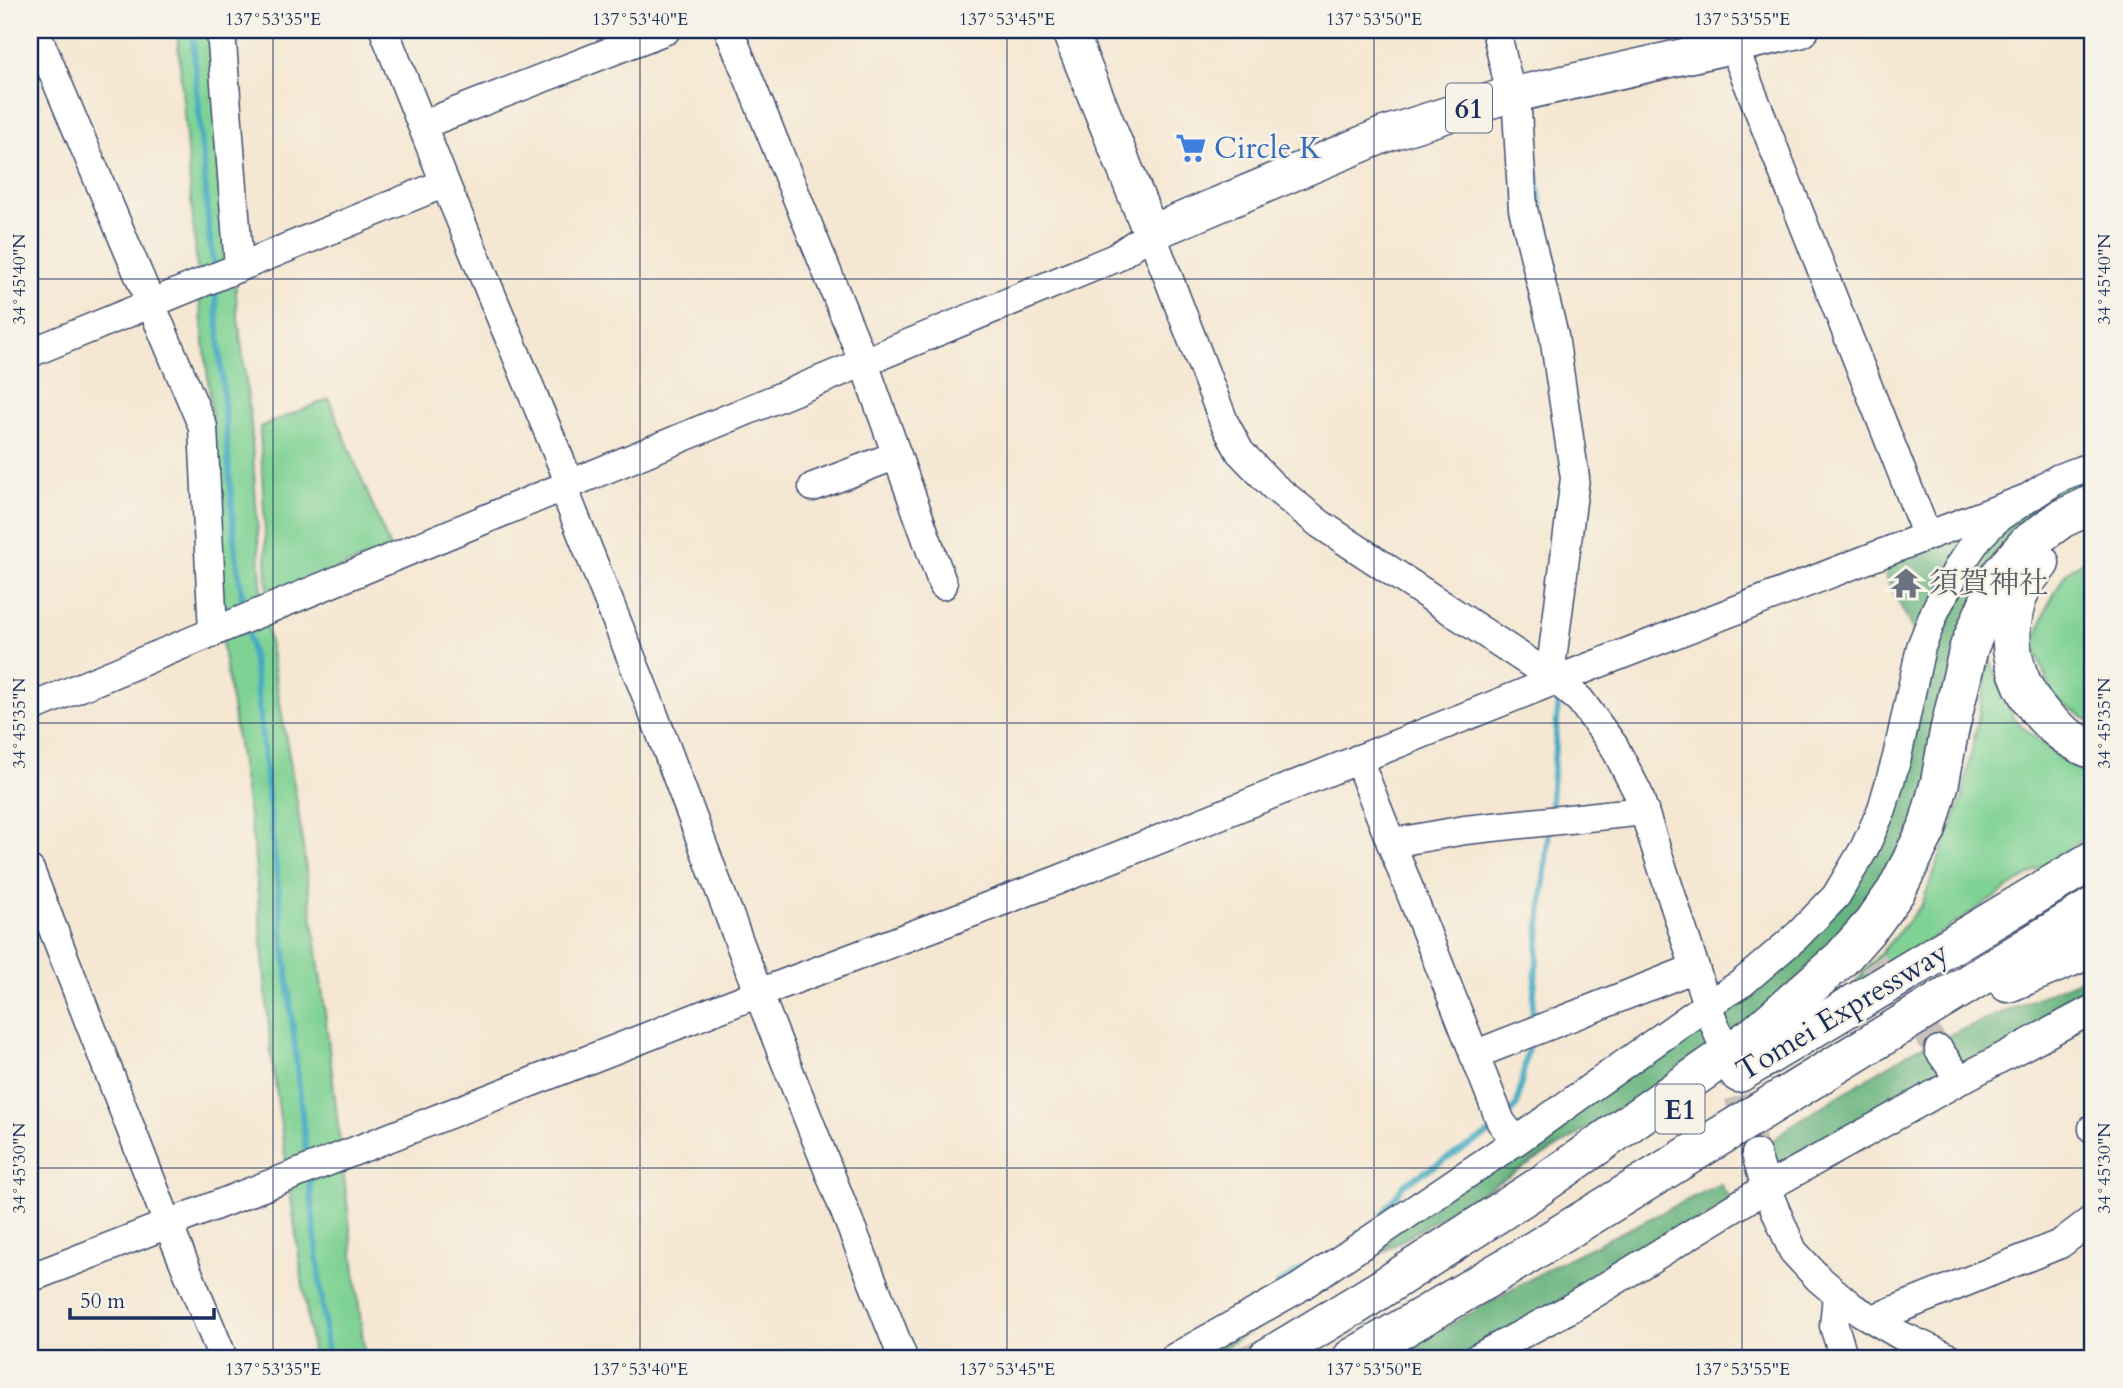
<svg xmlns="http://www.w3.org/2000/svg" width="2123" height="1388" viewBox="0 0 2123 1388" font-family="Cardo,'Noto Serif JP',serif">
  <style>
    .green { fill: #80d294; stroke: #4e8079; stroke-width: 2 }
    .forest { fill: #68b47e; stroke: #42726e; stroke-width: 2 }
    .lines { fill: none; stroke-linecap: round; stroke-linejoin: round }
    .stream { stroke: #42aac1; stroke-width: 6 }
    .minor-tunnel { stroke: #c9c2bb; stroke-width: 28; stroke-dasharray: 28 14; stroke-linecap: butt }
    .minor-casing { stroke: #3c4b6f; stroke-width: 31 }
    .major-casing { stroke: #3c4b6f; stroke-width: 38 }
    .highway-casing { stroke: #3c4b6f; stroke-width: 41 }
    .minor { stroke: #fff; stroke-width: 28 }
    .major { stroke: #fff; stroke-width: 35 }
    .highway { stroke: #fff; stroke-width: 38 }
    .ticks { fill: none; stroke: #1b2f5e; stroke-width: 2; stroke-opacity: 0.45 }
    .labels { text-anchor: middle; stroke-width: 5; stroke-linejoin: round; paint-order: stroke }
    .shield { fill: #f7f3e8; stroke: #5d6a87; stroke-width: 2 }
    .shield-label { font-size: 28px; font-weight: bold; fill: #1b2f5e }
    .shop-label { font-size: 30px; fill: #366cbe; stroke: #f7f3e8; text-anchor: start }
    .worship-label { font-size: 30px; fill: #5b616d; stroke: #f7f3e8; text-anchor: start }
    .street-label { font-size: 30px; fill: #1b2f5e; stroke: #f7f3e8 }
    .neatline { fill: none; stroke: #1b2f5e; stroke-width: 2.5 }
    .ticks-label { font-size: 18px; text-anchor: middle; fill: #1b2f5e }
  </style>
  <rect width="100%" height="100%" fill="#f7f3e8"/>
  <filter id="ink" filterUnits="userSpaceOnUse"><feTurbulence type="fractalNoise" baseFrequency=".0143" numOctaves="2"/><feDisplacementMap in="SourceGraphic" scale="14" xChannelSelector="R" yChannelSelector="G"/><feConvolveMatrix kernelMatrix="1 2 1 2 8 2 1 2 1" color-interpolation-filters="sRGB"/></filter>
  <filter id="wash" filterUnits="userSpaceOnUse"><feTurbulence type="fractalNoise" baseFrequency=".00686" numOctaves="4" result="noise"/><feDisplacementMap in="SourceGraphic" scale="28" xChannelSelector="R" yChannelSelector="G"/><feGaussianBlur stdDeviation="1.57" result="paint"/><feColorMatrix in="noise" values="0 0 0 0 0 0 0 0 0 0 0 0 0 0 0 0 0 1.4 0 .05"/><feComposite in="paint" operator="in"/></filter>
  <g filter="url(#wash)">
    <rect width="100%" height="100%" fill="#f5e7d2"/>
    <g class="green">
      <polygon points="177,30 220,30 237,309 251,424 262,599 297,803 323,996 365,1358 313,1358 271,1053 254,848 220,629 213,426 200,305"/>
      <polygon points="329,399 390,548 268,598 260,427"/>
      <polygon points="2093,554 2093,723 2054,698 2034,646 2046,609 2065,574"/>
      <polygon points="1990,659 2014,720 2070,766 2093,771 2093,833 1845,995 1921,906 1962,799"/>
    </g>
    <g class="forest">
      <polygon points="2093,471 2093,492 2006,559 1921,844 1730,1052 1707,1005 1844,904 1921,647 1885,574 1909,542"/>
      <polygon points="2093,974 2093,1001 1774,1168 1756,1154 1793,1124 1914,1050"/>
      <polygon points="1704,1017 1720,1049 1207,1358 1173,1358"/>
      <polygon points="1720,1184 1732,1201 1534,1320 1463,1358 1392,1358 1555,1265"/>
    </g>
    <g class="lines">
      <g class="stream">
        <polyline points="192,30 210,241 214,268"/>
        <polyline points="1533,147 1546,247"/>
        <polyline points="215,286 235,546 244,610"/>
        <polyline points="247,627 255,670 307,1162"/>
        <polyline points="1550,813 1559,695"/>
        <polyline points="1531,1025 1549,827"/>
        <polyline points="1508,1115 1517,1105 1529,1043"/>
        <polyline points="309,1177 328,1358"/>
        <polyline points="1380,1218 1404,1184 1497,1129"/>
        <polyline points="1278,1284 1304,1268"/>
      </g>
    </g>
  </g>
  <g filter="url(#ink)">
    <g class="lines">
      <g class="minor-tunnel">
        <polyline points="1848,928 1939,1050"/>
        <polyline points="1726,1056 1756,1154"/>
        <polyline points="1246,1344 1251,1358"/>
      </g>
      <g class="minor-casing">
        <g id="minor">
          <polyline points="35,30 203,427 213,632"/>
          <polyline points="221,30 239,267"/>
          <polyline points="384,30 445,183 570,484"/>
          <polyline points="729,30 864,363 943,585"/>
          <polyline points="1496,30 1511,95"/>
          <polyline points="1733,45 1927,536"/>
          <polyline points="1516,94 1523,209 1554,336 1575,478 1550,676"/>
          <polyline points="422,125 666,30"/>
          <polyline points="30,353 445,183"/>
          <polyline points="563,487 647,697 763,1005 903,1358"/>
          <polyline points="813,487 897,455"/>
          <polyline points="30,708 1115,258 1151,233 1224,422 1240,452 1273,486 1320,524 1556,680 1580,700 1614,746 1638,793 1707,1005 1722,1043"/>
          <polyline points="1358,759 1501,1122 1516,1141"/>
          <polyline points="1391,843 1465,830 1644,811"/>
          <polyline points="30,870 168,1224 223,1358"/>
          <polyline points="1939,1050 1960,1080"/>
          <polyline points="1474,1055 1695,968"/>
          <polyline points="2093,1128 2093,1129"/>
          <polyline points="1756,1154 1766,1188 1793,1251 1818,1278 1852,1307 1900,1335 1950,1358"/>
          <polyline points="30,1278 759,993 1058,880 1556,680 1927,536 2025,499"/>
          <polyline points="1837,1295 1834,1326 1844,1358"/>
          <polyline points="1873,1319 2060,1244 2093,1219"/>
          <polyline points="1174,1358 1297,1289 1516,1141 1707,1005 1742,983 1798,935 1836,896 1864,849 1882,809 1897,757 1921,647 1936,609 1959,566 1979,537 1999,517 2059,478 2093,466"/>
          <polyline points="1477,1358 1569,1309 1766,1188 1960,1080 2093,1009"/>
        </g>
      </g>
      <g class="major-casing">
        <polyline id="major" points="1069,30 1151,233 1386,134 1499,98 1801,30"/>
      </g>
      <g class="highway-casing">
        <g id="highway">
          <path d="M 2040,563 C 2034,571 2025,580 2021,589 C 1993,655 2029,724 2093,750"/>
          <polyline points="2008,983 2093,948"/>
          <polyline points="1739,1073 2093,860"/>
          <polyline points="1353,1307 1537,1188 1756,1034 1841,959 1873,923 1896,891 1927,829 1940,782 1949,732 1969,647 2000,575 2027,544 2061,519 2093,504"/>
          <polyline points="1267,1358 1373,1294"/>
          <polyline points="1352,1358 1507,1267 2093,907"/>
        </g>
      </g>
      <use href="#minor" class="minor"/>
      <use href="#major" class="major"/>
      <use href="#highway" class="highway"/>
    </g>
  </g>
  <path class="ticks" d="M 273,30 L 273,1358M 640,30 L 640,1358M 1007,30 L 1007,1358M 1374,30 L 1374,1358M 1742,30 L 1742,1358M 30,279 L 2093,279M 30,723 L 2093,723M 30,1168 L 2093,1168"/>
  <defs>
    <g id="supermarket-bare" transform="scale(2.415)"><path d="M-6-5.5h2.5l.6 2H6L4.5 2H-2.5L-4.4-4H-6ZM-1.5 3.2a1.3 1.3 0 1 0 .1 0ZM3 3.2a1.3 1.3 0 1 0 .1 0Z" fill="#3f7fe0" stroke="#f7f3e8" stroke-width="2.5" paint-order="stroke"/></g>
    <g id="temple-bare" transform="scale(2.415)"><path d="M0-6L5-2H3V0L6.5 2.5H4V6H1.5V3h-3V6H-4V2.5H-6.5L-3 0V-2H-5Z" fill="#6b7280" stroke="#f7f3e8" stroke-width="2.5" paint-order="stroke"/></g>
  </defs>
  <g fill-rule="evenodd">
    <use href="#supermarket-bare" x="1191" y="148"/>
    <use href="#temple-bare" x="1906" y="583"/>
  </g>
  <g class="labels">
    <g class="shield">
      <rect x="1446" y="83.5" width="46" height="49" rx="5"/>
      <rect x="1655.5" y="1084.5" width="49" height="49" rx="5"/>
    </g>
    <g class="shield-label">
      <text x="1469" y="118">61</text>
      <text x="1680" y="1119">E1</text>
    </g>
    <g class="shop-label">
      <text x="1214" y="158">Circle K</text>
    </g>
    <g class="worship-label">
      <text x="1929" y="593">須賀神社</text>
    </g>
    <g class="street-label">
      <text transform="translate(1842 1011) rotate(-31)" y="10">Tomei Expressway</text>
    </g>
  </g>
  <rect width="2123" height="1388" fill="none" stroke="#f7f3e8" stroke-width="77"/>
  <path d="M70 1308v10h144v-10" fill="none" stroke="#1b2f5e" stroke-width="3.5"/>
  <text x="80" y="1308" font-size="21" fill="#1b2f5e" stroke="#f7f3e8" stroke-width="5" paint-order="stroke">50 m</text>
  <rect x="38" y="38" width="2046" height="1312" class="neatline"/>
  <g class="ticks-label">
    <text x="273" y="25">137°53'35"E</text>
    <text x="640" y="25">137°53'40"E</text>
    <text x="1007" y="25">137°53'45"E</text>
    <text x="1374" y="25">137°53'50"E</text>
    <text x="1742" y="25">137°53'55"E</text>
    <text transform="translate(19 279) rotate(-90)" y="6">34°45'40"N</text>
    <text transform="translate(2104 279) rotate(-90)" y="6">34°45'40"N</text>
    <text transform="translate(19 723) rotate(-90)" y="6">34°45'35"N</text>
    <text transform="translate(2104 723) rotate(-90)" y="6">34°45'35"N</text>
    <text transform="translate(19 1168) rotate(-90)" y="6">34°45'30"N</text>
    <text transform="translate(2104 1168) rotate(-90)" y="6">34°45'30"N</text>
    <text x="273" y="1375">137°53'35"E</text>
    <text x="640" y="1375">137°53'40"E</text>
    <text x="1007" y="1375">137°53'45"E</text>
    <text x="1374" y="1375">137°53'50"E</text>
    <text x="1742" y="1375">137°53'55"E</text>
  </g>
</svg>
